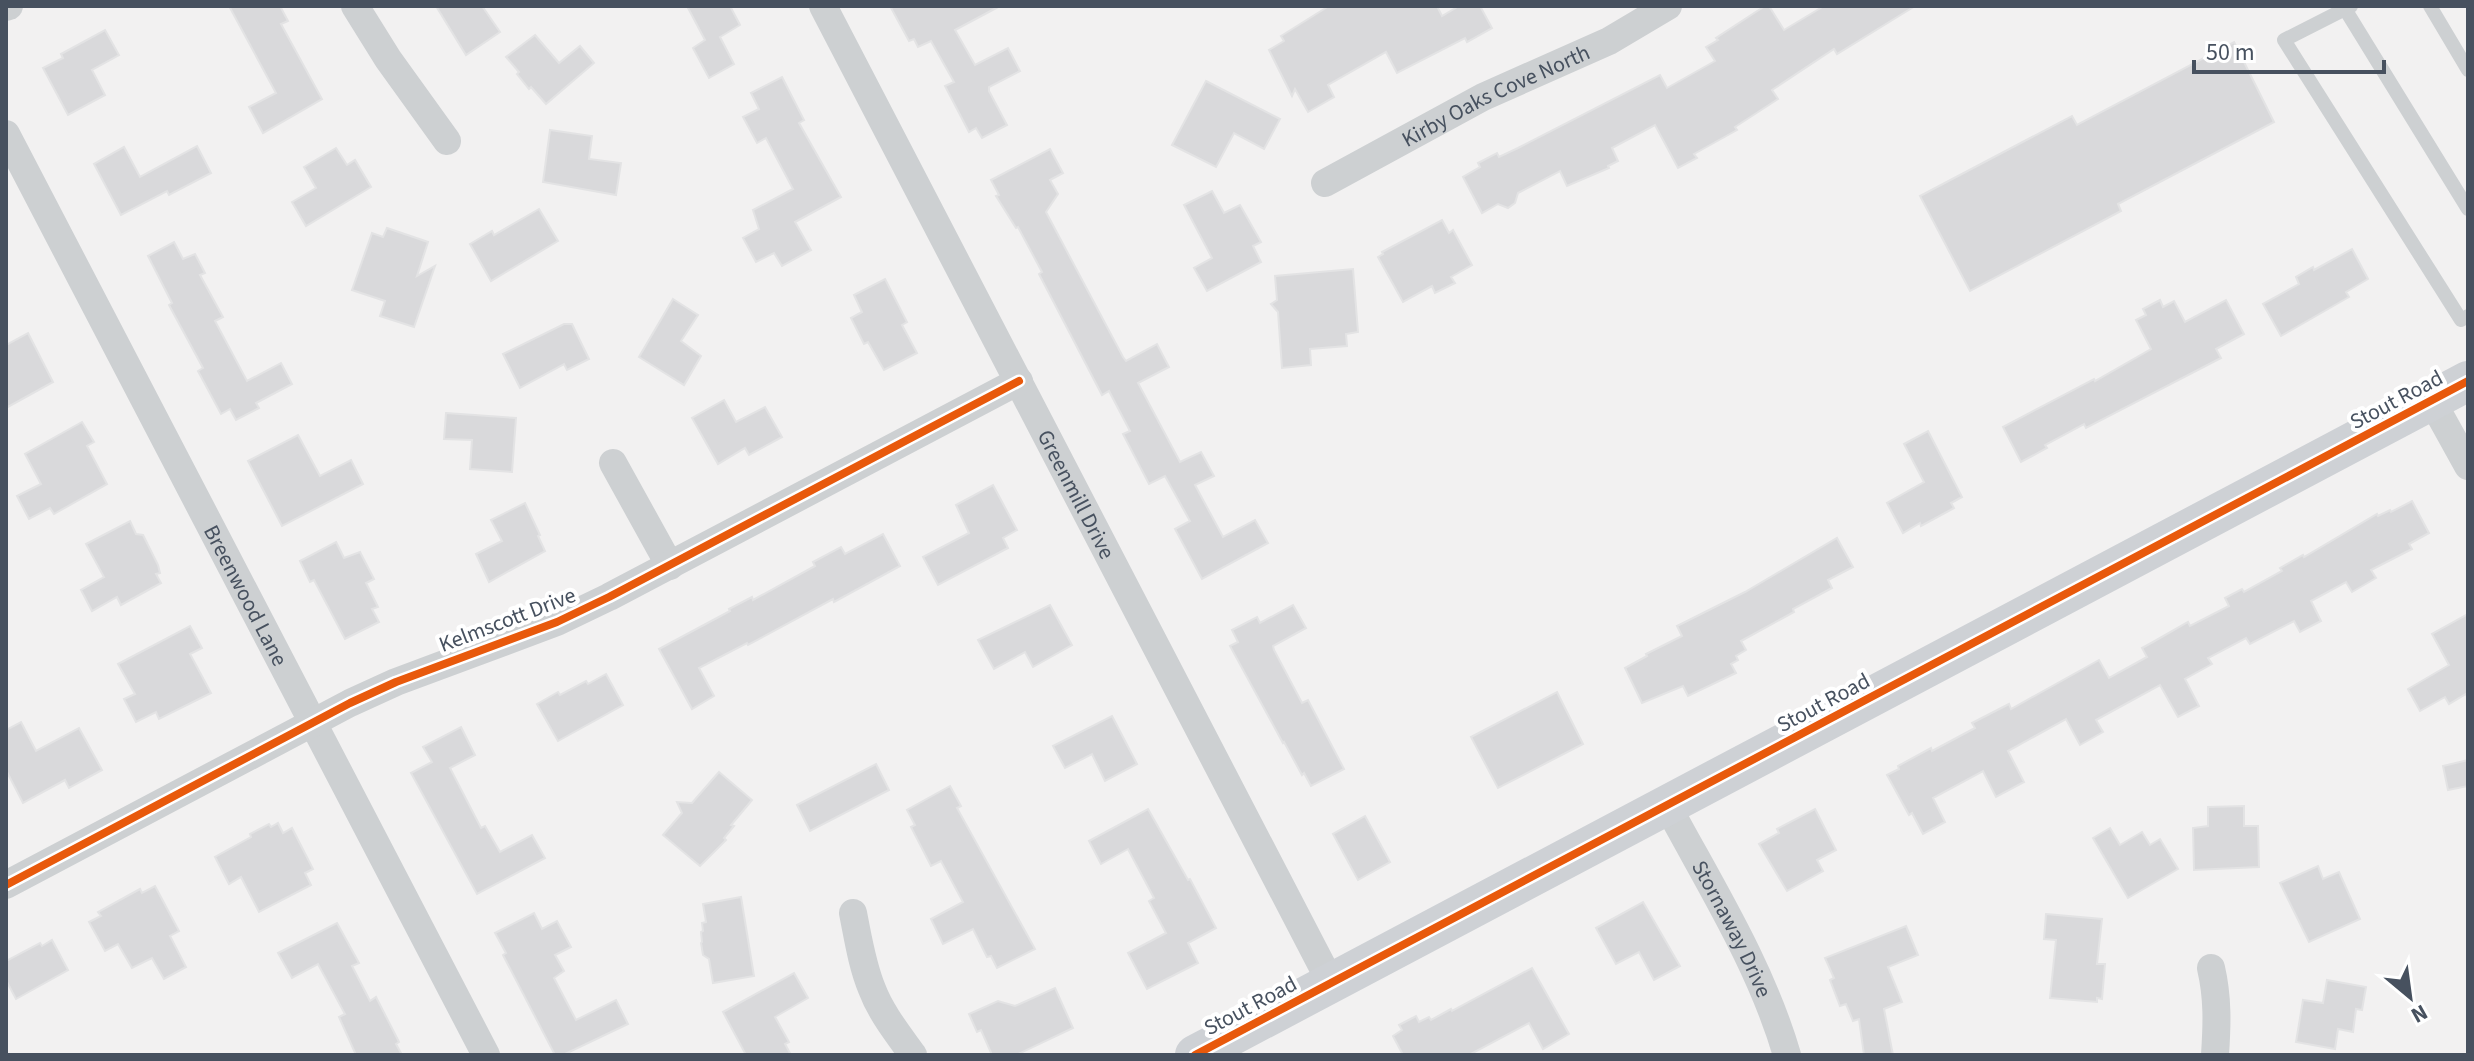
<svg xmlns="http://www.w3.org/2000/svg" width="2474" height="1061" viewBox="0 0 2474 1061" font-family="'Source Sans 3',sans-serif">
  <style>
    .building { fill: #d9d9db; stroke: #e3e3e4; stroke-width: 2 }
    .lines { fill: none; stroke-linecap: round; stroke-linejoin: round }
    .lane { stroke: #cdd0d2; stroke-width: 14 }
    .street { stroke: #cdd0d2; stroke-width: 28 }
    .secondary { stroke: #ced1d5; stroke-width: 40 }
    .cycleway-casing { stroke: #fff; stroke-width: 13 }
    .cycleway { stroke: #e8590c; stroke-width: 8 }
    .labels { text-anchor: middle; stroke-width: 8; stroke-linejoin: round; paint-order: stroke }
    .street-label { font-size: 22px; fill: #47515f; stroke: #fff }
  </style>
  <rect width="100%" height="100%" fill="#f2f1f1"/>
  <g class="building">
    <polygon points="229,6 280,6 288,21 281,24 322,99 263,133 249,107 276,93"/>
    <polygon points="436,6 482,6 500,32 466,55"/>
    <polygon points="687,6 730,6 740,25 720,37 734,64 709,78 693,48 705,40"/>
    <polygon points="890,6 1000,6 955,30 975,65 1008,48 1020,71 989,87 989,91 1007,125 982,138 976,128 969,132 945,86 954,82 931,41 918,47 914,39 909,41"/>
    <polygon points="1329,6 1437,6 1442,16 1459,6 1480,6 1492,28 1467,42 1465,38 1397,73 1386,52 1328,85 1334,97 1308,112 1295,89 1292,96 1269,50 1284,41 1281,36"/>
    <polygon points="1765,6 1769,6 1784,30 1824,6 1915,6 1837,54 1834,49 1772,90 1778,99 1735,127 1737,130 1694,154 1697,158 1678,168 1655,125 1612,148 1618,161 1608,166 1609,168 1567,186 1560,171 1518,193 1515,203 1508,208 1498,204 1482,213 1463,177 1480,167 1478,163 1497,153 1499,157 1518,148 1660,75 1667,88 1715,61 1706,47 1718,40 1716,38"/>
    <polygon points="105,30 119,55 92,70 105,95 68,115 43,68 63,58 61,54"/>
    <polygon points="535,35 559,63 580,46 594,63 546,104 531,87 529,89 517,74 519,72 506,57"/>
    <polygon points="2234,42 2274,122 2118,204 2121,211 1970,291 1920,196 2072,116 2077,125"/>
    <polygon points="782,77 804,120 799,123 841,197 795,222 811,250 782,266 774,253 756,262 743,238 759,229 753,210 793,189 766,138 757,143 743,117 759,109 751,93"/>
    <polygon points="1206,81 1280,119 1264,149 1234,133 1216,167 1172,145"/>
    <polygon points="550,130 592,136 589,159 621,163 616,195 543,182"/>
    <polygon points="197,146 211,173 169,195 167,191 121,215 94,164 124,147 140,177"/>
    <polygon points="336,148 347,165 355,160 371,187 306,226 292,202 316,188 304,167"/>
    <polygon points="1050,149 1063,173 1050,180 1058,194 1046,212 1123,357 1126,361 1157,344 1169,367 1138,383 1180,462 1201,452 1214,476 1195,485 1223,537 1255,520 1268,543 1202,579 1175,529 1190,521 1165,476 1149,484 1123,434 1130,431 1109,391 1102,395 1039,274 1042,272 1018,227 1016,228 996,196 999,195 991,180"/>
    <polygon points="1212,191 1224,213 1240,205 1261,242 1253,246 1261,262 1207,291 1194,268 1212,258 1184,205"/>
    <polygon points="539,209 558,241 491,281 470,244 492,231 494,235"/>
    <polygon points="1442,220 1449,233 1453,230 1472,265 1451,277 1455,283 1435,293 1432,286 1403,302 1378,257 1383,254 1382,252"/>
    <polygon points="387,228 428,242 417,276 435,266 414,327 380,316 385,301 352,290 372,233 383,237"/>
    <polygon points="174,242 183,259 195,254 205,273 200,275 223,317 215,321 247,381 281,363 292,384 256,403 259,408 236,420 230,409 221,414 198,371 203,368 169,305 172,303 148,256"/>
    <polygon points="2352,249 2368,279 2346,292 2349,297 2281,336 2263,304 2299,284 2296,277 2313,267 2314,270"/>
    <polygon points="1353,269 1358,332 1346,334 1347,346 1310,349 1311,365 1282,368 1278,312 1271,304 1277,300 1275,276"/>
    <polygon points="885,279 907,322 902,325 917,353 884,370 868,342 864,344 851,318 862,312 854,295"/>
    <polygon points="673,299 698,315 681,341 701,356 684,385 639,357"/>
    <polygon points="2160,300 2163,307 2174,301 2185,322 2226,300 2244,334 2216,349 2221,358 2086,428 2084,424 2045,445 2047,448 2021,462 2003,427 2094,379 2095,381 2151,349 2136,320 2146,315 2143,309"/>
    <polygon points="564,324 572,324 589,359 567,370 564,364 520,388 503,354"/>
    <polygon points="28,333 53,382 6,408 6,345"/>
    <polygon points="724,400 736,422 765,407 782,437 749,455 745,448 718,464 692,418"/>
    <polygon points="446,413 516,418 512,472 470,469 472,440 444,439"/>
    <polygon points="82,422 94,442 87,446 107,484 54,514 50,508 29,519 17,496 41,484 25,454"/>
    <polygon points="1928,431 1962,497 1951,503 1954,508 1921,526 1920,523 1903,533 1887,503 1924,482 1904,444"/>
    <polygon points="298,435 320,476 351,460 363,484 282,526 248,461"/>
    <polygon points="993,485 1017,530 1003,538 1008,548 938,585 923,557 969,533 956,505"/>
    <polygon points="2412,501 2429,533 2409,544 2412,549 2371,570 2376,578 2352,592 2346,582 2311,601 2321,621 2300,632 2294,621 2250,644 2246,638 2208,658 2212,664 2185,679 2199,706 2178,717 2160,685 2096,720 2103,732 2080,745 2066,719 2008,751 2024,782 1996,797 1983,771 1933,798 1945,822 1923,834 1912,813 1909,815 1887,775 1899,769 1898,766 1931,748 1932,751 1975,728 1972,723 2009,704 2011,709 2099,660 2109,678 2147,657 2142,648 2153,642 2188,622 2190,626 2229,606 2225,598 2242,589 2244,592 2282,571 2280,568 2303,555 2304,557 2377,514 2378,516 2390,510 2391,512"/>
    <polygon points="525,503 540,535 538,536 545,551 489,582 476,554 502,541 491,520"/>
    <polygon points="130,521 136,534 143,535 158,565 160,573 156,574 161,583 121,605 117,597 92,611 81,590 104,577 86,544"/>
    <polygon points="883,534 900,566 834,602 833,599 748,645 747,643 699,668 714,696 692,709 659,649 730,611 729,609 752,597 753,600 815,566 813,562 841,547 845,554"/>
    <polygon points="1837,538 1853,567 1828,580 1832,588 1793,609 1794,612 1741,641 1746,650 1736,656 1738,660 1731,664 1736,673 1688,696 1683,686 1642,703 1625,668 1647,656 1646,654 1682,636 1677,626 1745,592"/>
    <polygon points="336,542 344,558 360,552 374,579 366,583 378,607 372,609 379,622 345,639 314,580 310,582 300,561"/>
    <polygon points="1050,605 1072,645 1033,667 1025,652 994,669 978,640"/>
    <polygon points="1293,605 1306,628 1273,646 1274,650 1302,703 1308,700 1344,769 1311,786 1304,773 1302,775 1284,742 1283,743 1230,646 1238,642 1232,630 1257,617 1260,623"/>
    <polygon points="2468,614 2468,698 2466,694 2449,704 2445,697 2420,711 2408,689 2449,665 2432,634"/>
    <polygon points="190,626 202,648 190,654 211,693 159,719 156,712 136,722 124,699 135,694 118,664"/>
    <polygon points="606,674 623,705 558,741 537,704 558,692 560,695 586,681 588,684"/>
    <polygon points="1557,692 1583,744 1498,788 1471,737"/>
    <polygon points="1112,716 1137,764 1105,781 1092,754 1065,768 1053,746"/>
    <polygon points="21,722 36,751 79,728 102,770 69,788 65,780 23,803 6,770 6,730"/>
    <polygon points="461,727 475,755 450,768 481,828 485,826 500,852 532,835 545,858 477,894 411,773 432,762 423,747"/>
    <polygon points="2468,760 2468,786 2448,790 2443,766"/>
    <polygon points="876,764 889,790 810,831 797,805"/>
    <polygon points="719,772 752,800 731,825 734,826 724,838 726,840 700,866 663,835 682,813 677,802 692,803"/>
    <polygon points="950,786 961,806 957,808 1035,949 997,968 991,956 987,957 973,929 943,944 931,919 963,902 941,861 931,866 911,827 915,825 907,810"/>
    <polygon points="2244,806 2244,826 2258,826 2259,867 2194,870 2193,828 2208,826 2208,807"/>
    <polygon points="1148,809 1188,880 1190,879 1216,928 1188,943 1198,963 1147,989 1128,953 1166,933 1149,901 1154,898 1128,849 1101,864 1089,841"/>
    <polygon points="1815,809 1836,850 1817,860 1823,871 1787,891 1759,844 1779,833 1777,829"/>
    <polygon points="1365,816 1390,862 1358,880 1333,834"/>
    <polygon points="278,823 283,833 292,828 313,869 305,873 311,885 259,912 241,877 229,884 215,857 251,837 250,834 269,824 271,827"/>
    <polygon points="2110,828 2120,845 2142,832 2150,845 2160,839 2178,869 2128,898 2093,838"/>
    <polygon points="2318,866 2323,879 2339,872 2360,919 2309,942 2280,883"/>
    <polygon points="155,886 179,931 170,936 186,967 164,979 152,958 132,968 118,944 105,951 89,922 101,916 98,912 140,889 142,893"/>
    <polygon points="741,897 754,976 713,983 709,959 703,955 701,943 702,942 701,932 703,931 702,923 706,922 703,904"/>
    <polygon points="1643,902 1680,966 1654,980 1639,952 1616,964 1596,928"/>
    <polygon points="534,913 542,929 557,921 571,947 555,955 564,971 554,978 576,1020 616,1000 628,1024 563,1055 555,1055 503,955 506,953 495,933"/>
    <polygon points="2046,914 2102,919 2097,964 2105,964 2102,999 2097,998 2097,1002 2050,998 2056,940 2044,939"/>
    <polygon points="337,923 359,963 352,966 370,1001 376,997 399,1042 396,1044 402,1055 356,1055 339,1017 345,1014 318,964 292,978 278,953"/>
    <polygon points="1906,926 1918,955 1888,967 1902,1002 1884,1009 1893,1055 1864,1055 1859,1019 1853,1021 1846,1004 1840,1006 1830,980 1834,978 1825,958"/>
    <polygon points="52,940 68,970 16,999 6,980 6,961 40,943 42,946"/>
    <polygon points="1532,968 1569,1034 1543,1049 1529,1023 1469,1055 1403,1055 1393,1036 1402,1030 1399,1025 1416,1016 1419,1022 1429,1017 1431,1020 1451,1009 1452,1011"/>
    <polygon points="794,973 808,998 775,1017 789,1042 785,1044 791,1055 746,1055 723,1012"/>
    <polygon points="2327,980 2366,987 2362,1010 2356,1009 2353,1032 2338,1029 2335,1049 2296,1042 2303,1000 2323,1003"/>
    <polygon points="1055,988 1073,1028 1016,1055 992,1055 981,1030 977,1032 969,1014 998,1001 1015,1006"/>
  </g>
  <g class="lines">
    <g class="lane">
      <polyline points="2351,6 2284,40 2461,320 2468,316"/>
      <polyline points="2430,6 2468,70"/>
      <polyline points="2345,9 2468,209"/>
    </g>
    <g class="street">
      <polyline points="355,6 388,59 447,141"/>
      <path id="s1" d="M 823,6 L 1331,983"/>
      <polyline points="6,7 9,6"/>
      <path id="s2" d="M 6,134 L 486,1055"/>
      <path id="s3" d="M 1325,183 L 1483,97 L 1609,41 L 1668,6"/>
      <polyline points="2432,401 2468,466"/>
      <polyline points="613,463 670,566"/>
      <path id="s4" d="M 1667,805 C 1711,887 1761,966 1787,1055"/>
      <polyline points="6,885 350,703 396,682 557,622 609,597 1019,381"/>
      <path d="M 853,913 C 858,938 862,965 872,989 C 881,1013 898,1034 913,1055"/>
      <path d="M 2211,968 C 2218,998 2217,1025 2215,1055"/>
    </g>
    <polyline class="secondary" points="1195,1055 2468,381"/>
    <g class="cycleway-casing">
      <g id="cycleway">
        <polyline points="6,885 350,703 396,682 557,622 609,597 1019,381"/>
        <polyline points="1195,1055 2468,381"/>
      </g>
    </g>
    <use href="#cycleway" class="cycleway"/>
  </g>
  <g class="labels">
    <g class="street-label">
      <text dy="8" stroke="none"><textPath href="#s3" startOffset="192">Kirby Oaks Cove North</textPath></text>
      <text transform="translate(2396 399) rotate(-28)" y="8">Stout Road</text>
      <text dy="8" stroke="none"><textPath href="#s1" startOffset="550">Greenmill Drive</textPath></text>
      <text dy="8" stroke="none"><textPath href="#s2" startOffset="520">Breenwood Lane</textPath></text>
      <text transform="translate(507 619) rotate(-21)" y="8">Kelmscott Drive</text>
      <text transform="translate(1823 702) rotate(-28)" y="8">Stout Road</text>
      <text dy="8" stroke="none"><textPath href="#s4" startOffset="140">Stornaway Drive</textPath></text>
      <text transform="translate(1250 1005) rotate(-28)" y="8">Stout Road</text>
    </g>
  </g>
  <rect width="2474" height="1061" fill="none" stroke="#47515f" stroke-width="16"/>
  <g transform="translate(2410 997) rotate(151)" stroke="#ffffff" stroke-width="6" paint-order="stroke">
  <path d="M0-6L14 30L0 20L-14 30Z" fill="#47515f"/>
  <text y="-12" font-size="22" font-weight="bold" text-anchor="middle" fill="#47515f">N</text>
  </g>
  <path d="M2194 60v12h190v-12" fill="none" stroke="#47515f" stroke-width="4"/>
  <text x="2206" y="60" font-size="24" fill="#47515f" stroke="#ffffff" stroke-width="6" paint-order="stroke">50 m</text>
</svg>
